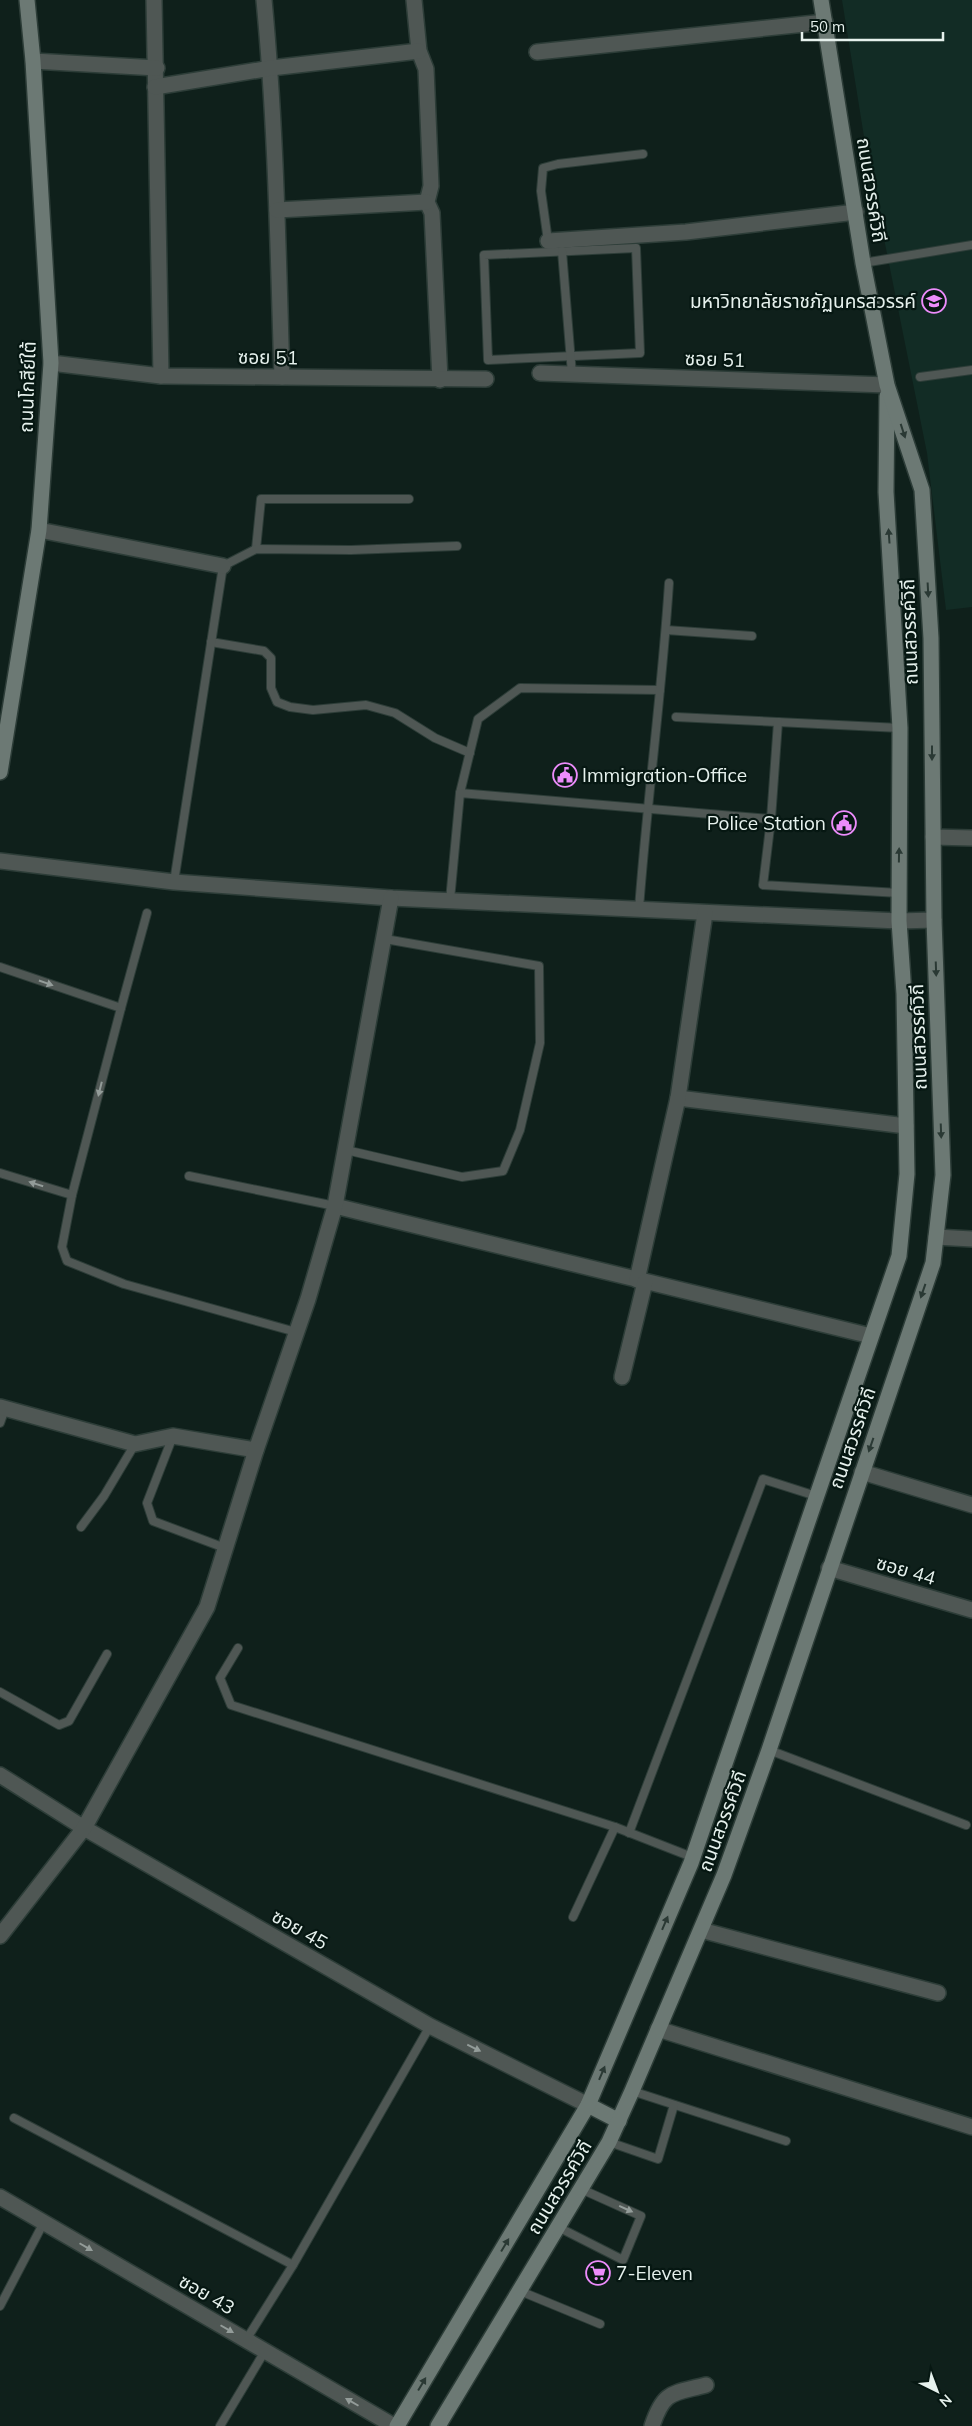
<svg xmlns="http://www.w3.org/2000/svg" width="972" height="2426" viewBox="0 0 972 2426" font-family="Mulish,'Noto Sans Thai',sans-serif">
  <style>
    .built { fill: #122c25 }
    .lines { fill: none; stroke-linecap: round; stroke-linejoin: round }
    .lane-casing { stroke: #2d3d38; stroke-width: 10 }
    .street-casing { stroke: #2d3d38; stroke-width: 18 }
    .secondary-casing { stroke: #2d3d38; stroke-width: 18 }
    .lane { stroke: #4f5754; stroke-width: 8 }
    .street { stroke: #4f5754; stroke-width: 15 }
    .secondary { stroke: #6c7974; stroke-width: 15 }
    .oneway { fill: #2a3934 }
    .oneway2 { fill: #939c99 }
    .labels { text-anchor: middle; stroke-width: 4.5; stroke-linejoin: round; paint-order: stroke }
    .street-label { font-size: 19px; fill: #e6f1ed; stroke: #061712 }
    .poi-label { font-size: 19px; fill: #e6f1ed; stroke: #061712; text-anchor: end }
  </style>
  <rect width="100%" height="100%" fill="#0f201b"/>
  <polygon class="built" points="842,0 972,0 972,607 946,610 927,453 866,149"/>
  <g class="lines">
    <g class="lane-casing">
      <g id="lane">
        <polyline points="548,241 541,191 543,168 558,164 643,154"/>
        <polygon points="636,248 640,353 488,360 484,255"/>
        <polyline points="562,251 572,374"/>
        <polyline points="863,263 972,245"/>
        <polyline points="920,377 972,370"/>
        <polyline points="256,549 261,499 409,499"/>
        <polyline points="666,630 752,636"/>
        <polyline points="211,642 264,651 271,658 271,688 277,702 290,707 313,710 366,705 395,713 435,738 470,753"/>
        <polyline points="676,717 900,728"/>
        <polyline points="778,722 771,819 763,885 899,893"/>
        <polyline points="460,793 478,719 520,688 660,690"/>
        <polyline points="174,882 223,566 256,549 351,550 457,546"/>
        <polyline points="450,900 460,793 771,819"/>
        <path d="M 639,909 C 647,800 662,692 669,583"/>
        <polyline points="0,967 121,1008 72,1195 62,1247 67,1261 124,1284 296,1332"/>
        <polyline points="121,1008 147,913"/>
        <polyline points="346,1150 462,1177 503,1171 520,1130 540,1043 539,966 385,939"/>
        <polyline points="0,1173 72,1195"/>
        <polyline points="189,1176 335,1206"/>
        <polyline points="0,1423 5,1409"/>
        <polyline points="173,1436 147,1503 153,1521 225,1548"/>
        <polyline points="81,1527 104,1496 135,1444"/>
        <polyline points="238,1648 220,1678 231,1705 615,1827"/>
        <polyline points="0,1692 59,1725 69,1721 107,1654"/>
        <polyline points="769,1750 966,1825"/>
        <polyline points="629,1833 763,1479 816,1496"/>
        <polyline points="573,1917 615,1827 692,1857"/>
        <polyline points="632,2091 786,2141"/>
        <polyline points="14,2118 293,2265"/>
        <polyline points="609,2142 658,2159 674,2105"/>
        <polyline points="558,2227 623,2260 641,2216 581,2189"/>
        <polyline points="520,2291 600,2324"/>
        <polyline points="0,2306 44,2222"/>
        <polyline points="246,2340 293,2265 430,2026"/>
        <polyline points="220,2426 265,2351"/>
      </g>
    </g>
    <g class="street-casing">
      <g id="street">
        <polyline points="154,0 161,376"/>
        <path d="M 264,0 C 276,126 278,251 282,377"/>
        <polyline points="414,0 419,51 426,69 431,186 427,202 432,213 440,380"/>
        <polyline points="537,52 825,22"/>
        <polyline points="33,61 157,68"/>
        <polyline points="155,87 271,68 419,51"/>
        <polyline points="277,210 427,202"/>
        <polyline points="548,241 686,232 856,212"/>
        <polyline points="51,363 161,376 486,379"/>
        <polyline points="540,373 887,385"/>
        <polyline points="39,530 223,566"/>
        <polyline points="933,837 972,838"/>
        <polyline points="0,861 174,882 391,898 899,921 934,920"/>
        <polyline points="678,1098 906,1126"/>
        <polyline points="335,1206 871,1336"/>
        <polyline points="936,1237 972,1239"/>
        <polyline points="637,1280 678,1098 705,913"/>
        <polyline points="622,1377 645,1282"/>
        <polyline points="0,1407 135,1444 173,1436 256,1450"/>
        <polyline points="862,1472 972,1505"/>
        <polyline points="829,1568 972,1610"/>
        <polyline points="0,1775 84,1828 430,2026 588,2105"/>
        <polyline points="701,1930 938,1993"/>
        <polyline points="0,1936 84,1828 207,1607 256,1450 308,1299 335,1206 391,898"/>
        <polyline points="658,2029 972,2127"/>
        <polyline points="0,2197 394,2426"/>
        <path d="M 652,2426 C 664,2390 672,2394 706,2385"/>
      </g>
    </g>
    <g class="secondary-casing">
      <g id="secondary">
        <polyline points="0,772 39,530 51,363 33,61 27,0"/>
        <polyline points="588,2105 619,2121"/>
        <polyline points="397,2426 588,2105 691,1863 899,1256 907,1174 904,994 899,921 900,728 886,492 887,396"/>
        <polyline points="438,2426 609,2142 632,2091 724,1875 769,1750 933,1263 943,1175 934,920 931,638 922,490 887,385 863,263 821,0"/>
      </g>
    </g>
    <use href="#lane" class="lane"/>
    <use href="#street" class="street"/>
    <use href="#secondary" class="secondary"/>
  </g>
  <defs><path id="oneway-solid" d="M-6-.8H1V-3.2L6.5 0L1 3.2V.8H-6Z" transform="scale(1.25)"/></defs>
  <g class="oneway">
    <use href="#oneway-solid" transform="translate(903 431) rotate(72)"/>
    <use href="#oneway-solid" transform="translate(889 536) rotate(-94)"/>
    <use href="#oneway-solid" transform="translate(928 590) rotate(87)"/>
    <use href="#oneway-solid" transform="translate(932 753) rotate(90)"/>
    <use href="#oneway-solid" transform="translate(899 855) rotate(-89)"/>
    <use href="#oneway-solid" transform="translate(936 969) rotate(88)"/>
    <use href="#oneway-solid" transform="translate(941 1131) rotate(88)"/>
    <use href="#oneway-solid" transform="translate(923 1291) rotate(109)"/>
    <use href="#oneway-solid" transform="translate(871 1445) rotate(109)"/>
    <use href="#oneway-solid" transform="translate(665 1923) rotate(-67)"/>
    <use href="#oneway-solid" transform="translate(602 2073) rotate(-67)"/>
    <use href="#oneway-solid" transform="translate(505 2245) rotate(-59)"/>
    <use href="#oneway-solid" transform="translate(422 2384) rotate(-59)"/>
  </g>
  <g class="oneway2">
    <use href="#oneway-solid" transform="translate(46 983) rotate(19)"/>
    <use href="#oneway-solid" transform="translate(100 1089) rotate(104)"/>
    <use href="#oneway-solid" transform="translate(36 1184) rotate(-163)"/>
    <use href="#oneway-solid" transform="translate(474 2048) rotate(26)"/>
    <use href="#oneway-solid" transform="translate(626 2209) rotate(24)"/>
    <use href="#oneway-solid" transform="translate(86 2247) rotate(30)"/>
    <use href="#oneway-solid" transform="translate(227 2329) rotate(30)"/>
    <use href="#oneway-solid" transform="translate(352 2402) rotate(-150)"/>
  </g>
  <defs>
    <g id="university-ring" transform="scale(1.25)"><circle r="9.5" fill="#061712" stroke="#ec8cfb" stroke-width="1.5"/><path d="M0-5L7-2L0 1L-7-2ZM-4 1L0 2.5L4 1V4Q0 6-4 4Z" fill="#ec8cfb"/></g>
    <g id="civic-ring" transform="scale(1.25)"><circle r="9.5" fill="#061712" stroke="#ec8cfb" stroke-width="1.5"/><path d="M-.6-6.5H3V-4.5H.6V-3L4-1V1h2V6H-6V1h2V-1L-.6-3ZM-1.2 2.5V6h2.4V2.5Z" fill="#ec8cfb"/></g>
    <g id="supermarket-ring" transform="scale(1.25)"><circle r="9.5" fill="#061712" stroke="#ec8cfb" stroke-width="1.5"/><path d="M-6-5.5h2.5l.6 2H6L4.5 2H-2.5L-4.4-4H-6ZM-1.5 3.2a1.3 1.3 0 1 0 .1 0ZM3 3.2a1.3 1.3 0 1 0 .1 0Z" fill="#ec8cfb"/></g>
  </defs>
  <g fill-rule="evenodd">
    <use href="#university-ring" x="934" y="301"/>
    <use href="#civic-ring" x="565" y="775"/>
    <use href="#civic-ring" x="844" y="823"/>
    <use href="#supermarket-ring" x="598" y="2273"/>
  </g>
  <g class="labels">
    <g class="street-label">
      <text transform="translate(872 190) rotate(81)" y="7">ถนนสวรรค์วิถี</text>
      <text transform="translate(268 357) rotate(1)" y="7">ซอย 51</text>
      <text transform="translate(715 359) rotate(2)" y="7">ซอย 51</text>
      <text transform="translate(27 387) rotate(-88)" y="7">ถนนโกสีย์ใต้</text>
      <text transform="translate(909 632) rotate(-92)" y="7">ถนนสวรรค์วิถี</text>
      <text transform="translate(918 1037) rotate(-92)" y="7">ถนนสวรรค์วิถี</text>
      <text transform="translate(852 1438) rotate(-71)" y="7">ถนนสวรรค์วิถี</text>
      <text transform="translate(906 1570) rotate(16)" y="7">ซอย 44</text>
      <text transform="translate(722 1821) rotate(-70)" y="7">ถนนสวรรค์วิถี</text>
      <text transform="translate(300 1929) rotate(30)" y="7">ซอย 45</text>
      <text transform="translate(559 2187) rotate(-59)" y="7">ถนนสวรรค์วิถี</text>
      <text transform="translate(207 2294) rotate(30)" y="7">ซอย 43</text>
    </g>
    <g class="poi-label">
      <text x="916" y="308">มหาวิทยาลัยราชภัฏนครสวรรค์</text>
      <text x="582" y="782" text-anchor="start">Immigration-Office</text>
      <text x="826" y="830">Police Station</text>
      <text x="616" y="2280" text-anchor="start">7-Eleven</text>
    </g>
  </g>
  <g transform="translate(937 2391) rotate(138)" stroke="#061712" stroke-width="4" paint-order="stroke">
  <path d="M0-4L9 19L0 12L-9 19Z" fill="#e6f1ed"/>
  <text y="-8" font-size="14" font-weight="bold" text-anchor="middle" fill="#e6f1ed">N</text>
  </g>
  <path d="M802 32v8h141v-8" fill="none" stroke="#e6f1ed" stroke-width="2.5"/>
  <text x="810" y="32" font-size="15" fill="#e6f1ed" stroke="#061712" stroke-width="4" paint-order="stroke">50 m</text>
</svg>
